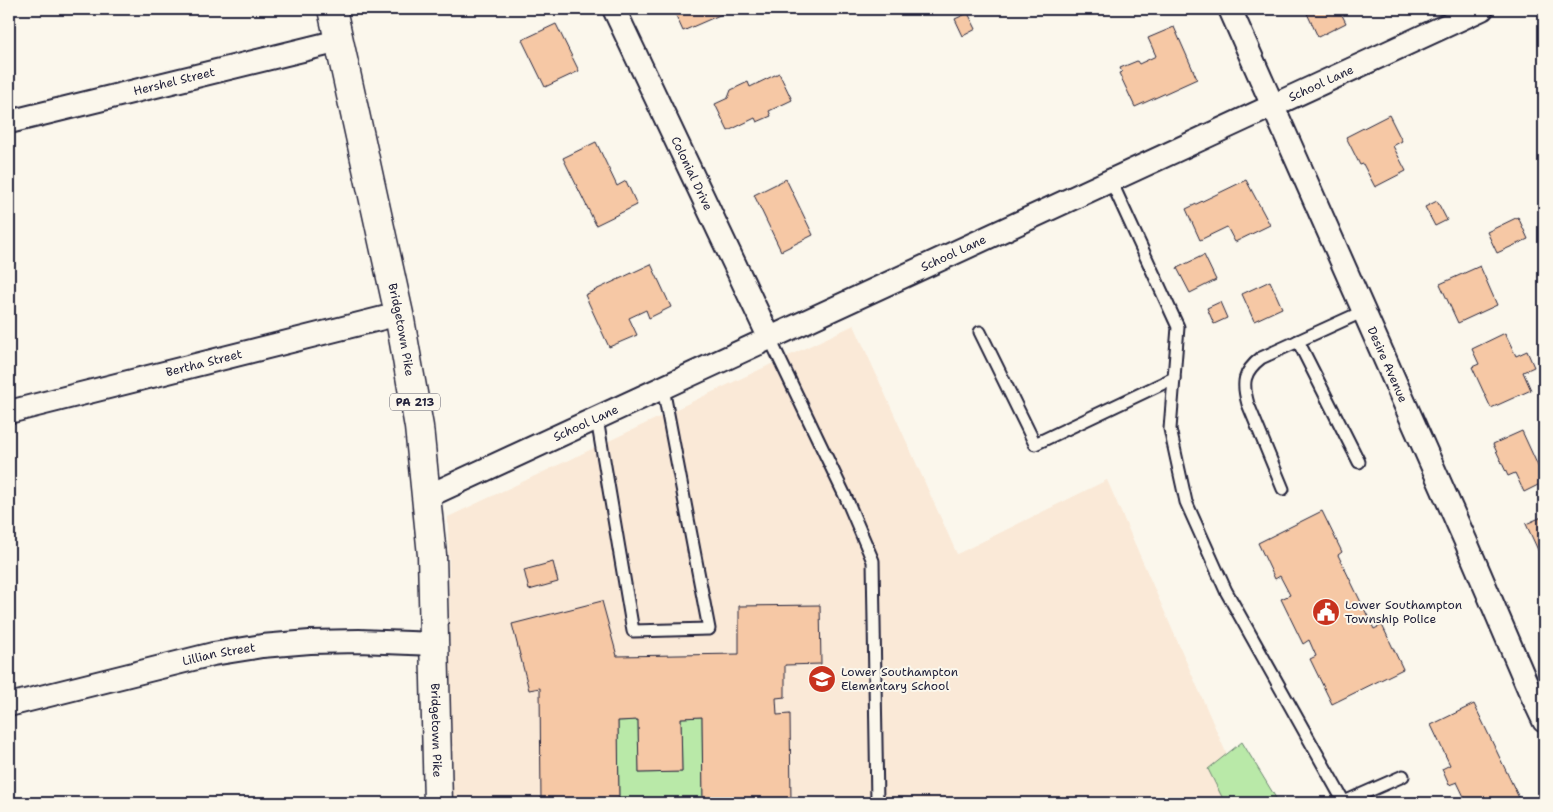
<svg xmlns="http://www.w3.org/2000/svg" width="1553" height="812" viewBox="0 0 1553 812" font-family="'Shantell Sans',sans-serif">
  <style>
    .built { fill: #fae9d7 }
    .green { fill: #b9e9a8; stroke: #6e8672 }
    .building { fill: #f6c8a5; stroke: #22223b }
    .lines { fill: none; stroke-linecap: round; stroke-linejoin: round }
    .lane-casing { stroke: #22223b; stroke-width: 15 }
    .street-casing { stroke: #22223b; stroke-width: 26 }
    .primary-casing { stroke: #22223b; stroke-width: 31 }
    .lane { stroke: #fbf7ec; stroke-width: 11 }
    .street { stroke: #fbf7ec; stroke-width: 22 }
    .primary { stroke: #fbf7ec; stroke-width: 28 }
    .labels { text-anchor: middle; stroke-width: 4; stroke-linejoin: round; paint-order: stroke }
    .shield { fill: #fbf7ec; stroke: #636270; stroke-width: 1 }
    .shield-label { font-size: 11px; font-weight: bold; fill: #22223b }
    .street-label { font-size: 12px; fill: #22223b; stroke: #fbf7ec }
    .poi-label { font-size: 12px; fill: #22223b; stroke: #fbf7ec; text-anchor: start }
  </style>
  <rect width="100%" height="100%" fill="#fbf7ec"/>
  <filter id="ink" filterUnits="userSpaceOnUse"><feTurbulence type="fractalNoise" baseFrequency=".02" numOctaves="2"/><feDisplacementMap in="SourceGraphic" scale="10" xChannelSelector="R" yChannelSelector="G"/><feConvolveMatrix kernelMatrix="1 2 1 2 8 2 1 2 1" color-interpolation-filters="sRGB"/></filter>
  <g filter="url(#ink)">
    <polygon class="built" points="854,325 957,554 1107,480 1248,803 452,803 448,517"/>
    <g class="green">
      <polygon points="702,717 703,803 619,803 618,721 638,720 639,773 682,772 681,718"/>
      <polygon points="1242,742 1279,803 1225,803 1208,769"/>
    </g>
    <g class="building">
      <polygon points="673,9 720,9 722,14 683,31"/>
      <polygon points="1305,9 1339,9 1346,23 1318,37"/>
      <polygon points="968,13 976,29 963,36 955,19"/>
      <polygon points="556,24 579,71 545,87 522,40"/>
      <polygon points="1174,27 1197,79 1135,107 1119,73 1122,72 1120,68 1137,61 1139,64 1156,56 1148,38"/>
      <polygon points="779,73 792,100 769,111 771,116 757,122 755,118 728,131 715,104 728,98 731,90 748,82 750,87"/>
      <polygon points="1389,115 1402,141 1393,146 1406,171 1375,187 1363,164 1360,165 1346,137"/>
      <polygon points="596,142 617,186 626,181 637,205 596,225 563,158"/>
      <polygon points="786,179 813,235 781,251 754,195"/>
      <polygon points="1246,180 1270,225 1235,242 1227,227 1200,240 1186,209"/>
      <polygon points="1437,201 1447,220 1435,226 1425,207"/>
      <polygon points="1518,217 1528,239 1497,253 1487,232"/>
      <polygon points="1204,255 1216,280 1190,293 1177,268"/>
      <polygon points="651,264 671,307 649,318 646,310 629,318 637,335 609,347 585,295"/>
      <polygon points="1480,266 1497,305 1458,323 1440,284"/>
      <polygon points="1270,281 1282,308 1254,321 1242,294"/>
      <polygon points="1220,302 1227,318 1214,324 1207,308"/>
      <polygon points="1505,333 1516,356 1527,351 1534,367 1523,372 1531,390 1491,408 1472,367 1479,364 1472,349"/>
      <polygon points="1522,431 1544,479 1544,482 1524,492 1515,473 1508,476 1493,444"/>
      <polygon points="1322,511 1342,552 1338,555 1374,629 1382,625 1403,669 1332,704 1310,659 1316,656 1309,640 1303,644 1281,599 1290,595 1280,576 1275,579 1258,543"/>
      <polygon points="1544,516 1544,563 1526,524"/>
      <polygon points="553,562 558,582 529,590 524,570"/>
      <polygon points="602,601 617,656 739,654 739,606 820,605 821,664 785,665 785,697 776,698 777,715 790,714 791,803 703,803 702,717 681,718 682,772 639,773 638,720 618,721 619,803 541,803 540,688 529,690 512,624"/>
      <polygon points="1474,704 1520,800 1513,803 1467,803 1457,782 1449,785 1442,769 1450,765 1431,725"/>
    </g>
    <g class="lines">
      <g class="lane-casing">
        <g id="lane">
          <polyline points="1111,181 1178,327 1170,429 1186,502 1226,591 1344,802 1403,776"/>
          <polyline points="980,332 1035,444 1174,378"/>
          <polyline points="770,339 847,500 873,561 877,803"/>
          <polyline points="1298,341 1359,462"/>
          <polyline points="597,419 633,631 709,629 663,388"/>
          <path d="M 1283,489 L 1248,404 C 1242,383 1243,372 1261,358 L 1364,311"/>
        </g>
      </g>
      <g class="street-casing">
        <g id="street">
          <path id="s1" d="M 614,9 L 770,339"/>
          <path id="s2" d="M 1230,9 L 1466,542 L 1528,687 L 1544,721"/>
          <path id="s3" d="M 9,122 L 339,41"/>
          <path id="s4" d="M 9,412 L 399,314"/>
          <path id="s5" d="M 426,497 L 1482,9"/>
          <path id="s6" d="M 9,705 L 213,654 L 262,646 L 310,642 L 359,641 L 435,644"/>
        </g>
      </g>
      <g class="primary-casing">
        <g id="primary">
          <path id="s7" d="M 332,9 L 399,314 L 419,427 L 432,555 L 438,803"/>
        </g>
      </g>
      <use href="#lane" class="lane"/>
      <use href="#street" class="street"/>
      <use href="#primary" class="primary"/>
    </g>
  </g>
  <defs>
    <g id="civic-disc" transform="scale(1.4375)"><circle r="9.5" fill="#c8321e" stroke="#fbf7ec"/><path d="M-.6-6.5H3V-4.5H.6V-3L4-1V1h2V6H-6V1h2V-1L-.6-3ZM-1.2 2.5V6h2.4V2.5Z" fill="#fff"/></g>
    <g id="school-disc" transform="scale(1.4375)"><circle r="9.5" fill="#c8321e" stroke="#fbf7ec"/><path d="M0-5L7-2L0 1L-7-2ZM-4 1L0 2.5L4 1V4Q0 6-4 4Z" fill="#fff"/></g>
  </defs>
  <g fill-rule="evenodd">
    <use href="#civic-disc" x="1326" y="612"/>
    <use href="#school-disc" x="822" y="679"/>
  </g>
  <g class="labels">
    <rect class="shield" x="390" y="393.5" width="50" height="17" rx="4"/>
    <g class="shield-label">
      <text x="415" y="406">PA 213</text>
    </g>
    <g class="street-label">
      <text dy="4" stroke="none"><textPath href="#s3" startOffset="170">Hershel Street</textPath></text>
      <text dy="4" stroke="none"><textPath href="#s5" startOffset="986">School Lane</textPath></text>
      <text dy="4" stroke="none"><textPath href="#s1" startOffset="182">Colonial Drive</textPath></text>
      <text dy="4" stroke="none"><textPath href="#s5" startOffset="581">School Lane</textPath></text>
      <text dy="4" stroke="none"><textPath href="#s7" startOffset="328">Bridgetown Pike</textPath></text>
      <text dy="4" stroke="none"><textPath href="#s4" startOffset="201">Bertha Street</textPath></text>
      <text dy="4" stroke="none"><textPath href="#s2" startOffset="389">Desire Avenue</textPath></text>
      <text dy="4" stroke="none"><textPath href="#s5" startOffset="176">School Lane</textPath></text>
      <text dy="4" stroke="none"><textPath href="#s6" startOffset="216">Lillian Street</textPath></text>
      <text dy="4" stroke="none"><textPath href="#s7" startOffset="731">Bridgetown Pike</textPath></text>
    </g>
    <g class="poi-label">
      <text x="1345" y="609">Lower Southampton<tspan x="1345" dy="14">Township Police</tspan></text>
      <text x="841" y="676">Lower Southampton<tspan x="841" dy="14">Elementary School</tspan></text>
    </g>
  </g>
  <rect width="1553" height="812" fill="none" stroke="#fbf7ec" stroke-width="30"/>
  <rect x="15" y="15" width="1523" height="782" fill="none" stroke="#22223b" stroke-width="2" filter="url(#ink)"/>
</svg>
